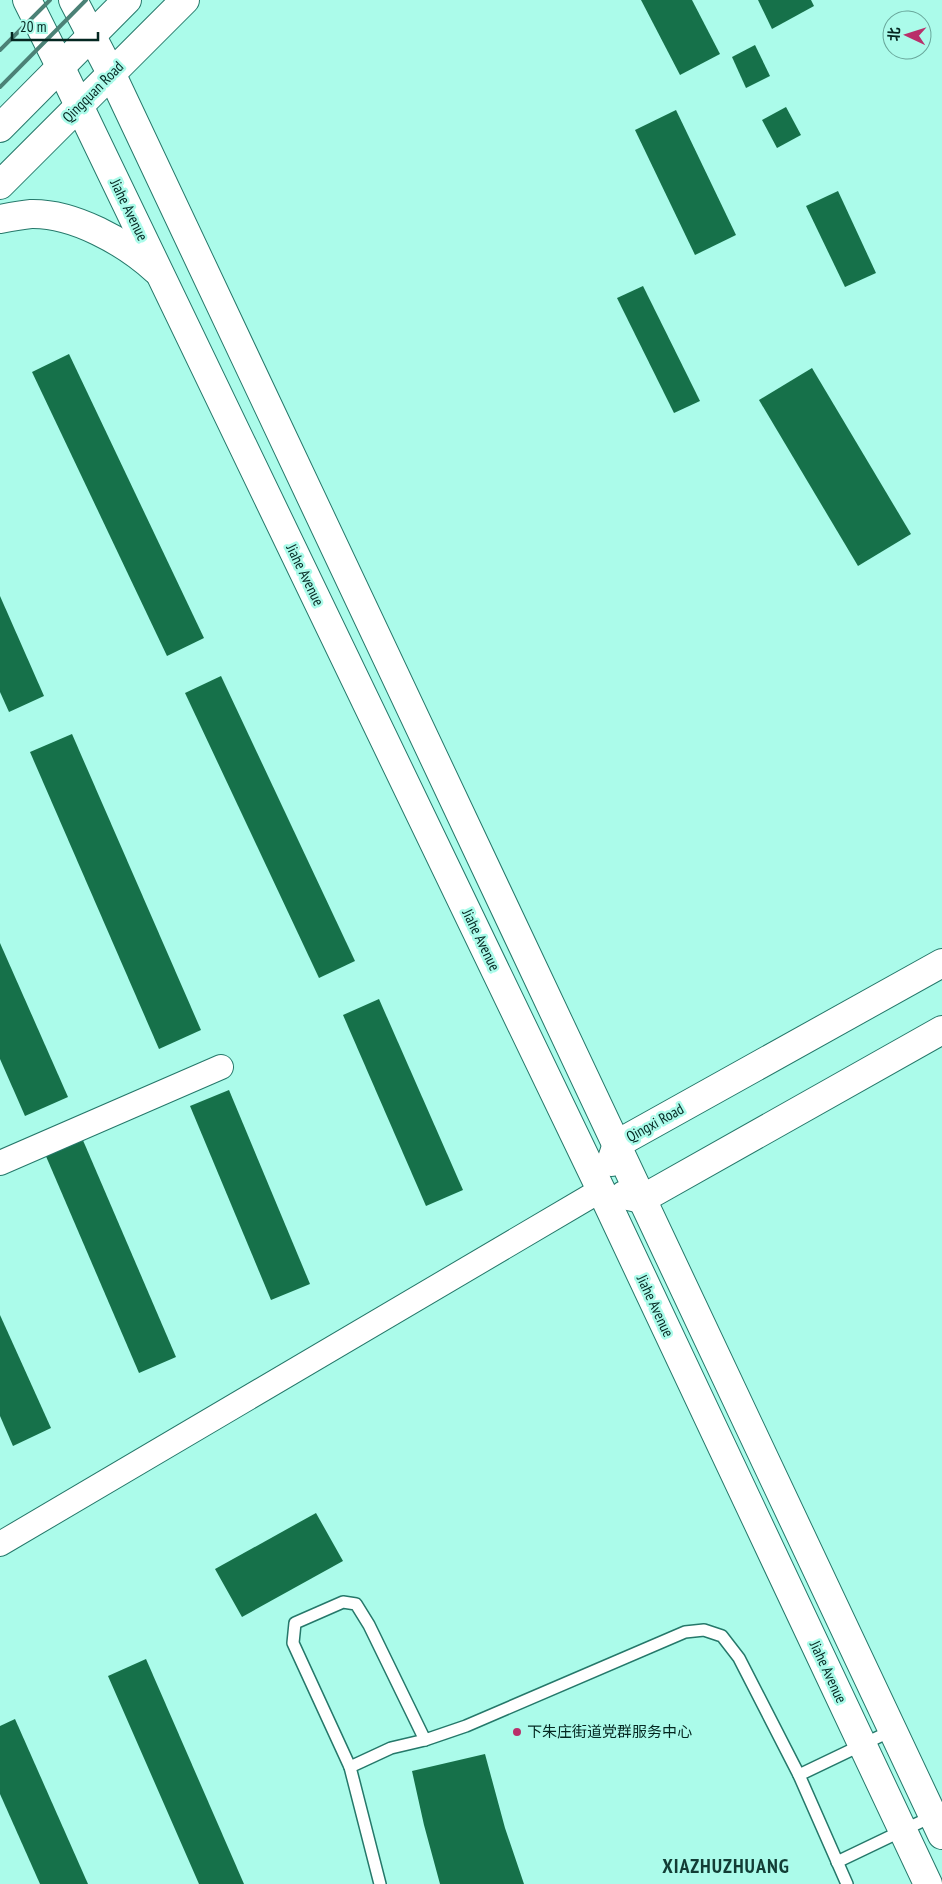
<svg xmlns="http://www.w3.org/2000/svg" width="942" height="1884" viewBox="0 0 942 1884" font-family="'PT Sans Narrow','Noto Sans SC',sans-serif">
  <style>
    .building { fill: #16714a }
    .lines { fill: none; stroke-linecap: round; stroke-linejoin: round }
    .service-casing { stroke: #25786a; stroke-width: 14 }
    .minor-casing { stroke: #25786a; stroke-width: 26 }
    .tertiary-casing { stroke: #25786a; stroke-width: 30 }
    .service { stroke: #fff; stroke-width: 11 }
    .minor { stroke: #fff; stroke-width: 24 }
    .tertiary { stroke: #fff; stroke-width: 28 }
    .rail { stroke: #4b8176; stroke-width: 4 }
    .poi-dot { fill: #b92f6a; stroke: #abfbea; stroke-width: 2 }
    .labels { text-anchor: middle; stroke-width: 5; stroke-linejoin: round; paint-order: stroke }
    .street-label { font-size: 15px; fill: #042721; stroke: #abfbea }
    .poi-label { font-size: 15px; fill: #042721; stroke: #abfbea; text-anchor: start }
    .district-label { font-size: 20px; font-weight: bold; letter-spacing: 1px; fill: #123d35; stroke: #abfbea }
  </style>
  <rect width="100%" height="100%" fill="#abfbea"/>
  <g class="building">
    <polygon points="641,0 692,0 720,54 680,75"/>
    <polygon points="758,0 811,0 814,6 772,29"/>
    <polygon points="755,45 770,76 746,88 732,57"/>
    <polygon points="786,107 801,135 777,148 762,120"/>
    <polygon points="676,110 736,235 695,255 635,130"/>
    <polygon points="838,191 876,273 845,287 806,206"/>
    <polygon points="643,286 700,401 674,413 617,298"/>
    <polygon points="69,354 204,638 167,656 32,372"/>
    <polygon points="812,368 911,534 858,566 759,400"/>
    <polygon points="0,596 44,696 9,712 0,692"/>
    <polygon points="221,676 355,961 319,978 185,693"/>
    <polygon points="72,734 201,1030 159,1049 30,752"/>
    <polygon points="0,943 68,1097 25,1116 0,1059"/>
    <polygon points="379,999 463,1190 426,1206 343,1015"/>
    <polygon points="229,1090 310,1284 271,1300 190,1106"/>
    <polygon points="82,1138 176,1357 139,1373 45,1154"/>
    <polygon points="0,1315 51,1428 13,1446 0,1416"/>
    <polygon points="316,1513 343,1561 242,1617 215,1569"/>
    <polygon points="146,1659 244,1884 199,1884 108,1676"/>
    <polygon points="15,1719 88,1884 40,1884 0,1794 0,1726"/>
    <polygon points="485,1754 505,1828 524,1884 440,1884 424,1825 412,1771"/>
  </g>
  <g class="lines">
    <g class="service-casing">
      <g id="service">
        <polyline points="350,1767 293,1643 295,1623 343,1602 356,1604 369,1625 425,1740"/>
        <polyline points="799,1775 893,1730"/>
        <polyline points="837,1862 933,1816"/>
        <polyline points="380,1884 350,1767 391,1748 425,1740 466,1726 685,1632 704,1630 722,1636 739,1658 799,1775 847,1884"/>
      </g>
    </g>
    <g class="minor-casing">
      <g id="minor">
        <polyline points="0,1163 221,1067"/>
        <polyline points="0,1544 601,1190"/>
      </g>
    </g>
    <g class="tertiary-casing">
      <g id="tertiary">
        <polyline points="27,0 60,66 601,1190 928,1884"/>
        <polyline points="73,0 111,73 942,1835"/>
        <polyline points="0,128 127,0"/>
        <polyline points="0,185 185,0"/>
        <path d="M 0,219 C 10,217 20,215 31,214 C 74,213 125,242 156,270"/>
        <polyline points="611,1162 617,1144 942,963"/>
        <polyline points="624,1195 642,1199 942,1030"/>
      </g>
    </g>
    <use href="#service" class="service"/>
    <use href="#minor" class="minor"/>
    <use href="#tertiary" class="tertiary"/>
    <g class="rail">
      <polyline points="0,50 50,0"/>
      <polyline points="0,87 86,0"/>
    </g>
  </g>
  <circle class="poi-dot" cx="517" cy="1732" r="5"/>
  <g class="labels">
    <g class="street-label">
      <text transform="translate(93 92) rotate(-45)" y="5">Qingquan Road</text>
      <text transform="translate(129 210) rotate(64)" y="5">Jiahe Avenue</text>
      <text transform="translate(305 575) rotate(64)" y="5">Jiahe Avenue</text>
      <text transform="translate(481 940) rotate(64)" y="5">Jiahe Avenue</text>
      <text transform="translate(655 1123) rotate(-29)" y="5">Qingxi Road</text>
      <text transform="translate(655 1306) rotate(65)" y="5">Jiahe Avenue</text>
      <text transform="translate(828 1672) rotate(65)" y="5">Jiahe Avenue</text>
    </g>
    <g class="poi-label">
      <text x="527" y="1737">下朱庄街道党群服务中心</text>
    </g>
    <g class="district-label">
      <text x="726" y="1873">XIAZHUZHUANG</text>
    </g>
  </g>
  <g transform="translate(907 35) rotate(274)"><circle r="24" fill="#abfbea" stroke="#68a69a"/>
  <path d="M0-4L9 19L0 12L-9 19Z" fill="#b92f6a"/>
  <text y="-8" font-size="14" font-weight="bold" text-anchor="middle" fill="#042721">北</text>
  </g>
  <path d="M12 32v8h86v-8" fill="none" stroke="#042721" stroke-width="2.5"/>
  <text x="20" y="32" font-size="15" fill="#042721" stroke="#abfbea" stroke-width="4" paint-order="stroke">20 m</text>
</svg>
